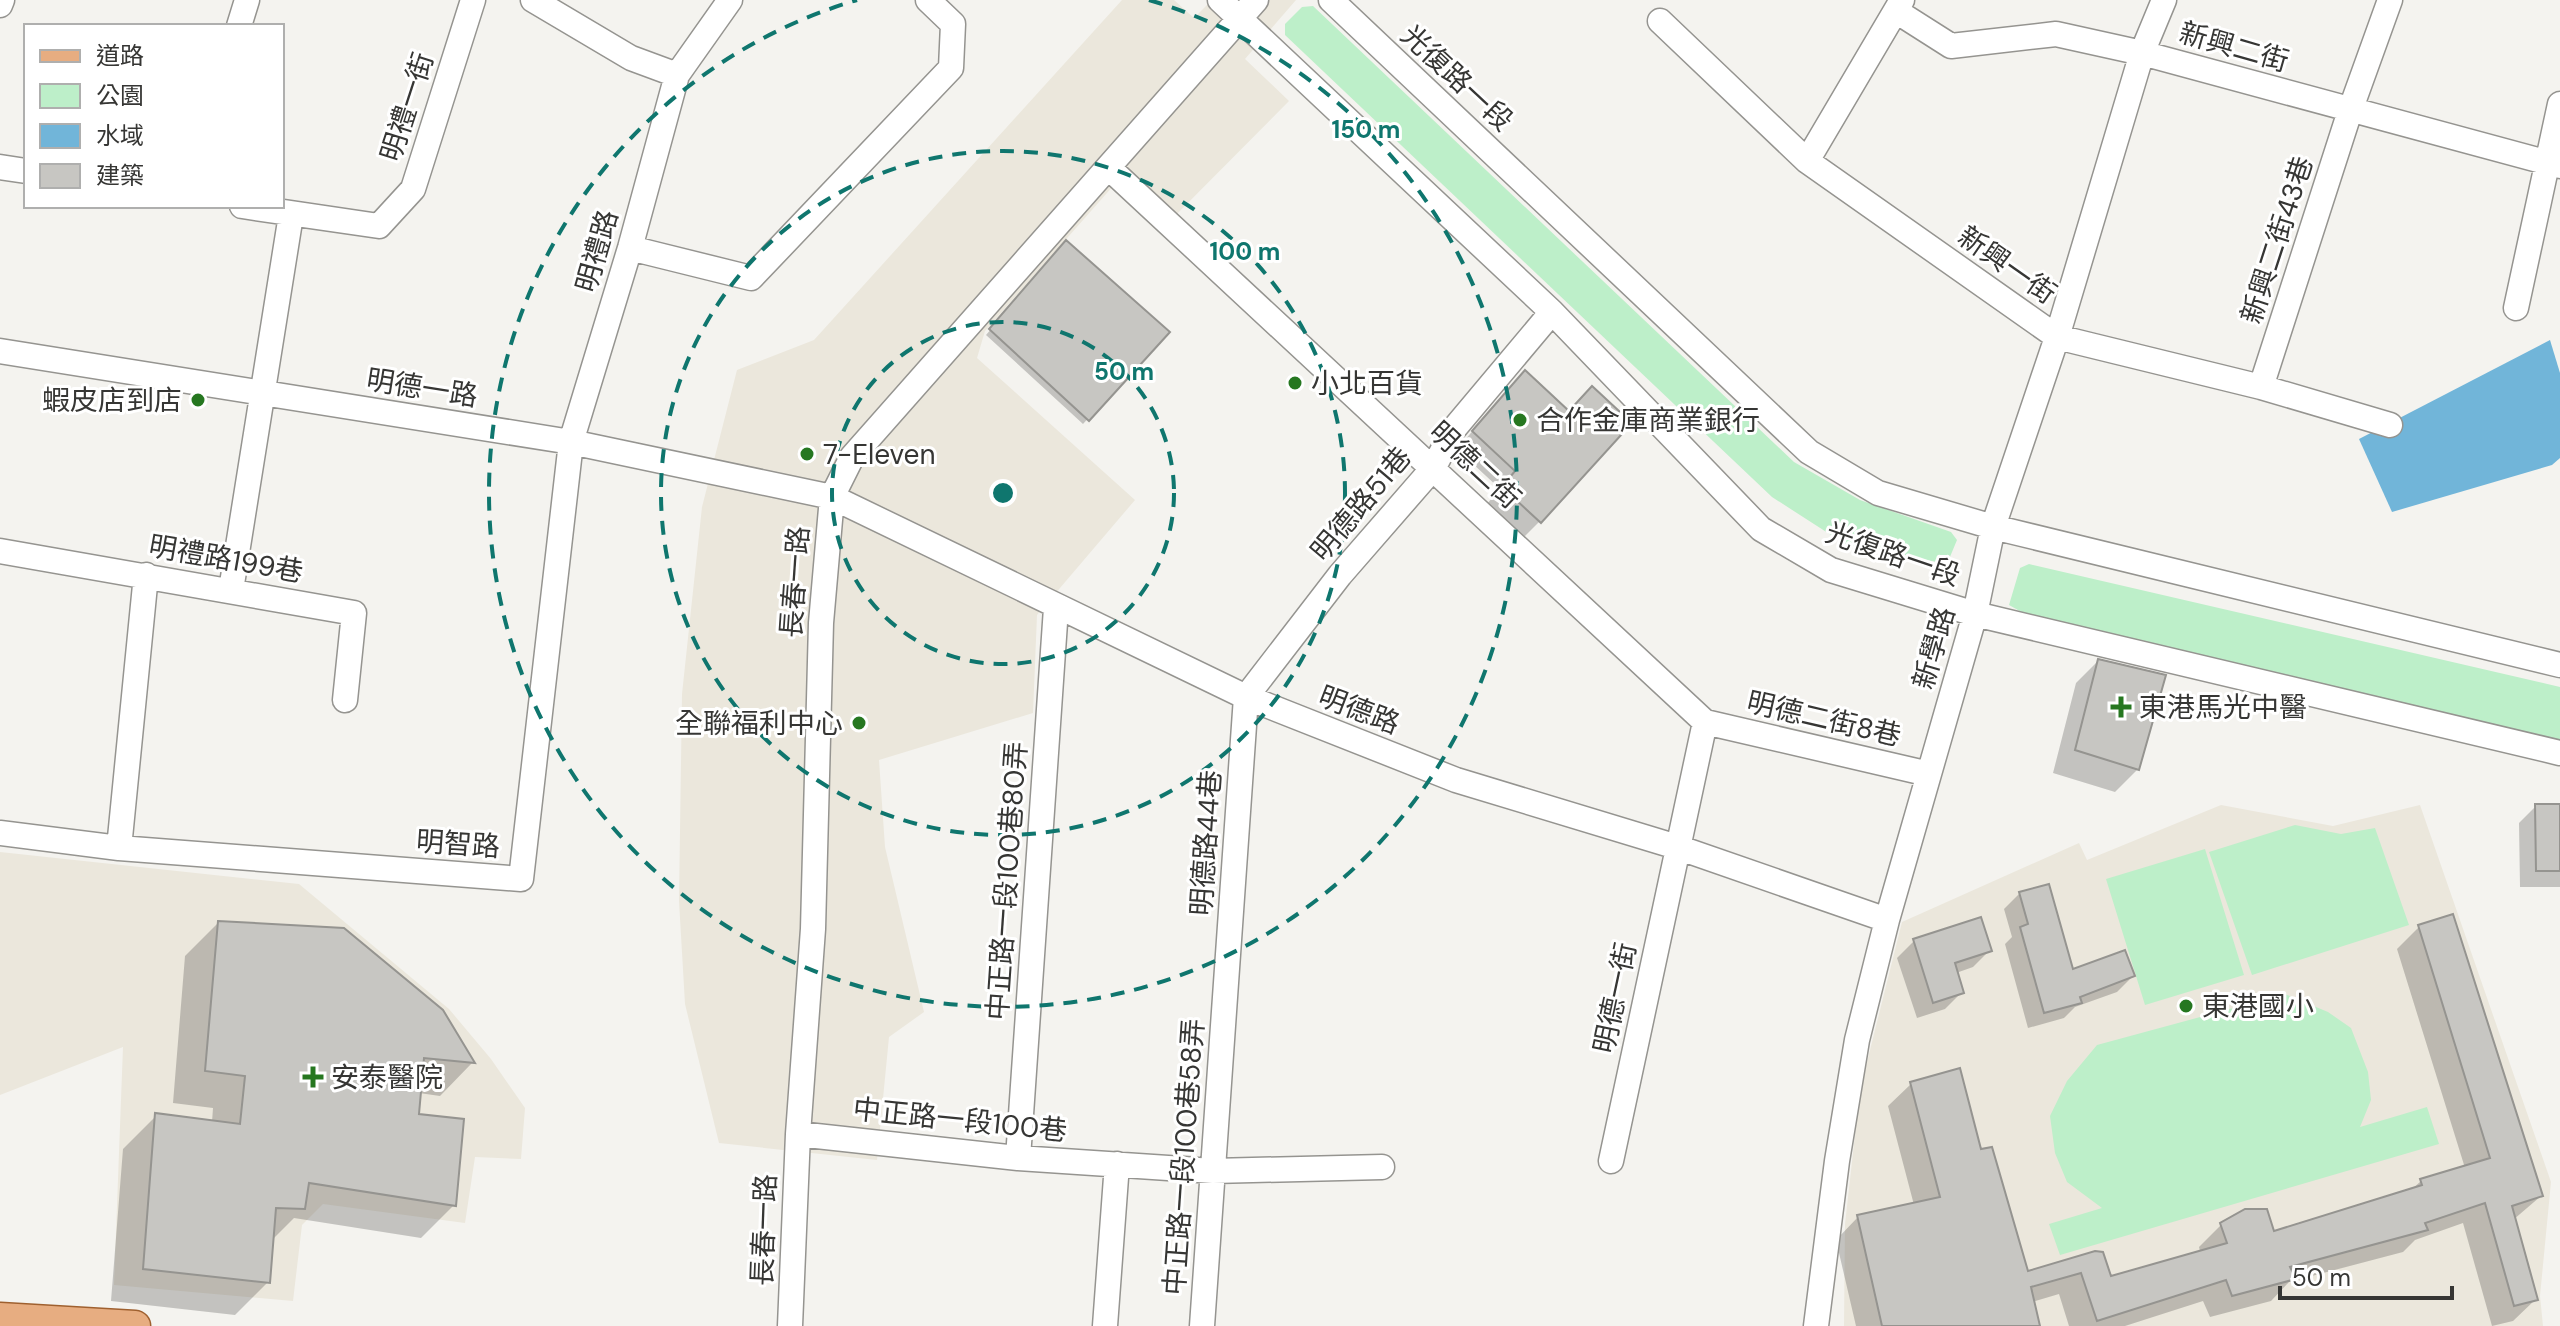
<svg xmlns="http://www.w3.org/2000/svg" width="2560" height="1326" viewBox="0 0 2560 1326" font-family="'DM Sans','Noto Sans TC',sans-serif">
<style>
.built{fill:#ebe7dc}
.green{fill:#bdefc9}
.water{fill:#71b5d9}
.shadow{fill:#0003}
.building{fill:#c7c6c2;stroke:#959490;stroke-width:2}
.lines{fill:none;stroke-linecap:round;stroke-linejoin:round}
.minor-casing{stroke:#959490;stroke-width:27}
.major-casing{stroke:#9f602f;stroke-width:33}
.minor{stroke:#fff;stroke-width:24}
.major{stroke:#e7ad81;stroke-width:30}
.ring{fill:none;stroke:#0f766e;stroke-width:4;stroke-dasharray:14 10}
.poi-dot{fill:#267720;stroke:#fff;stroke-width:3}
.labels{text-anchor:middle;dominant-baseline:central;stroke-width:6;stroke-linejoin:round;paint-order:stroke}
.street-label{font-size:28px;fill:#363634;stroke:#fff}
.poi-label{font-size:28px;fill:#363634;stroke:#fff;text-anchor:start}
.centre{fill:#0f766e;stroke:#fff;stroke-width:4}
.ring-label{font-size:24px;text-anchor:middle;font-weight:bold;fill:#0f766e;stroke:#fff;stroke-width:6;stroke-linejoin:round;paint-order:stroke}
</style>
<rect width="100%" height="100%" fill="#f4f3ef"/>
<path class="built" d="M1122,0H1174L1194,18L1212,0H1296L1245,59L1289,101L1162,229L1114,185L985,331L977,358L1135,500L1037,615L1033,713L879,760L885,847L924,1012L889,1037L877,1160L719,1143L685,1004L679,901L682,694L702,507L737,370L814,340Z
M2221,805L2333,826L2420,805L2551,1182L2540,1296L2543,1326H1844L1845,1224L1860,1090L1902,922L2079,843L2087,860Z
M0,852L299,884L449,1009L491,1059L525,1108L521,1159L475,1157L465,1223L323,1204L302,1225L293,1301L114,1285L123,1047L0,1095Z"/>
<path class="green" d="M1313,6L1794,462L1860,500L1951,532L1957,540L1947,564L1845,544L1772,497L1285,35V24L1302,7Z
M2029,564L2560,687V746L2034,619L2009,605L2020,568Z
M2295,825L2341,834L2375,828L2409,925L2252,975L2209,852Z
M2205,849L2244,975L2145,1005L2106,879Z
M2285,994L2328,1012L2351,1028L2368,1072L2371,1100L2360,1127L2427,1107L2439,1144L2060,1255L2049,1224L2102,1208L2067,1182L2055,1153L2050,1116L2067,1081L2097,1045Z"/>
<path class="water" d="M2550,340L2560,373V458L2552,465L2392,512L2359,439Z"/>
<path class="shadow" d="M1062,248L1167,332L1083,424L986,335Z
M1508,390L1540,521L1523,538L1486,505L1500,489L1457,449Z
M2098,661L2138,769L2115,792L2053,773L2076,683Z
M2536,806H2560V887H2520L2519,823Z
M2020,893L2071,971L2133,976L2117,992L2075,1007L2064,1018L2028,1028L2005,944L2012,937L2004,909Z
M218,923L441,1011L472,1063L440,1096L419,1093L417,1115L454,1205L421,1238L294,1218L271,1241L268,1282L235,1315L111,1301L123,1149L156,1116L212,1122L213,1108L173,1103L185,956Z
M2419,927L2541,1196L2513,1220L2536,1299L2513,1321L2492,1326L2463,1223L2415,1240L2403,1252L2289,1282L2271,1301L2210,1317L2203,1301L2125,1326H2069L2059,1294L2032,1302L2038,1326H1856L1836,1240L1858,1217L1914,1205L1888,1106L1911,1084L1980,1152L2026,1273L2095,1253L2109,1278L2200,1251L2199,1247L2221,1225L2273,1233L2410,1191L2421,1181L2465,1168L2397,949Z
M1914,941L1990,950L1973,967L1956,973L1962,992L1945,1009L1917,1018L1897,958Z"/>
<path class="building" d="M1066,240L1170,332L1089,421L989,329Z
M1525,370L1569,411L1592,386L1632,423L1541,523L1502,487L1515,471L1472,431Z
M2098,659L2166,675L2139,770L2075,750Z
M2535,804H2560V871H2536Z
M2049,884L2073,969L2125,950L2135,976L2080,997L2082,1003L2044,1013L2020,927L2028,924L2019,892Z
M2453,914L2543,1196L2512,1206L2538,1300L2514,1306L2485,1203L2425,1223L2428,1230L2290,1267L2296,1279L2232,1296L2226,1280L2097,1321L2081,1273L2031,1287L2040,1326H1882L1857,1215L1940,1197L1910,1082L1960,1068L1981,1149L1992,1147L2028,1271L2095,1251L2103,1252L2111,1276L2227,1243L2220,1223L2245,1209H2267L2274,1231L2422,1185L2420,1179L2490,1158L2418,925Z
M1981,917L1992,951L1955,963L1964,993L1933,1003L1913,939Z
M218,921L344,928L443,1010L475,1063L424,1058L419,1114L464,1119L456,1206L309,1183L305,1209L276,1208L270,1283L143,1269L155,1113L240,1124L245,1076L205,1071Z"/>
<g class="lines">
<defs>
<path id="minor" d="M533,0L631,58L677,75
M1220,0L1552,312L1761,529L1831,570L1975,614L2560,753
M1331,0L1809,452L1878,493L1993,527L2560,665
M0,5L2,0
M1896,11L1951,46L2056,34L2142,53L2560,166
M1660,21L1807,161L2057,337L2261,387L2390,425
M239,26L247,0
M1807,161L1902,0
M0,167L26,171
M1109,168L1705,722L1611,1161
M242,206L379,226L413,189L473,0
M630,248L751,278L951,68L953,24L928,0
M2516,308L2560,104
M0,351L571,442L832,497L1246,697L1456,780L1677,847L1887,920
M2261,387L2350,111L2390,0
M0,551L354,613L345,700
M231,590L291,215
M1705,722L1929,774
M0,833L119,848L521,879L571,442L630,248L677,75L730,0
M119,848L146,575
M798,1134L1018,1158L1213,1171L1382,1167
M1018,1158L1056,608
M790,1326L798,1134L813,929L821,623L832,497L852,457L1256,0
M1105,1326L1117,1164
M1202,1326L1246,697L1340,575L1434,467L1453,430L1552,312
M1816,1326L1837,1161L1857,1040L1887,920L1975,614L1993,527L2057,337L2142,53L2164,0"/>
<path id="major" d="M0,1318L135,1326"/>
</defs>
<use href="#minor" class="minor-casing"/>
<use href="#major" class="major-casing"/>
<use href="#minor" class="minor"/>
<use href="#major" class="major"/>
</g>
<g class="ring">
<circle cx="1003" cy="493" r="171"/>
<circle cx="1003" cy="493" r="342"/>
<path d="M1149 0A514 514 0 1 1 857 0"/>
</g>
<g class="poi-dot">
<circle cx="1295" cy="383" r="8"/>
<circle cx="198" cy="400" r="8"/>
<circle cx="1520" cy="420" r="8"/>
<circle cx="807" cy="454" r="8"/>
<path d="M2117 695h8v8h8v8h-8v8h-8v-8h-8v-8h8z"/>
<circle cx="859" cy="723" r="8"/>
<circle cx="2186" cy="1006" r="8"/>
<path d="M309 1065h8v8h8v8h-8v8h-8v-8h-8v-8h8z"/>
</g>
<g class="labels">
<g class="street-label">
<text transform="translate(2234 47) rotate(16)">新興二街</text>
<text transform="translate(1457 78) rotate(43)">光復路一段</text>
<text transform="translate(407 107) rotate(-72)">明禮一街</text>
<text transform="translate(2277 240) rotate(-72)">新興二街43巷</text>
<text transform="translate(597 251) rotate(-74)">明禮路</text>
<text transform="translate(2007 265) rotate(35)">新興一街</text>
<text transform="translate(422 388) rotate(9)">明德一路</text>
<text transform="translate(1475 465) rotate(43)">明德二街</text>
<text transform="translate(1361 504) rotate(-50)">明德路51巷</text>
<text transform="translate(1893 554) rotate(19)">光復路一段</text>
<text transform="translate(226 559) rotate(10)">明禮路199巷</text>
<text transform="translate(795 582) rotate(-86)">長春一路</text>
<text transform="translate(1934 648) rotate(-74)">新學路</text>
<text transform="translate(1359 710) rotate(21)">明德路</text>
<text transform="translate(1824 719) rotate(13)">明德二街8巷</text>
<text transform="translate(1206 843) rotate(-86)">明德路44巷</text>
<text transform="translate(458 844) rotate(4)">明智路</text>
<text transform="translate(1007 881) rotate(-86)">中正路一段100巷80弄</text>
<text transform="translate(1615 998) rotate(-78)">明德一街</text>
<text transform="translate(960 1120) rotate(6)">中正路一段100巷</text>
<text transform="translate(1184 1157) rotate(-86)">中正路一段100巷58弄</text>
<text transform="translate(764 1230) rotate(-88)">長春一路</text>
</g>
<g class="poi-label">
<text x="1311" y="383">小北百貨</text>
<text x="182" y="400" text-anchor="end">蝦皮店到店</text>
<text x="1536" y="420">合作金庫商業銀行</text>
<text x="823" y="454">7-Eleven</text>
<text x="2139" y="707">東港馬光中醫</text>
<text x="843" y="723" text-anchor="end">全聯福利中心</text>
<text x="2202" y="1006">東港國小</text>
<text x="331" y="1077">安泰醫院</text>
</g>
</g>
<circle cx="1003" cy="493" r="12" class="centre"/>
<g class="ring-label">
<text x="1366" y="138">150 m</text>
<text x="1245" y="260">100 m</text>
<text x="1124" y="380">50 m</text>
</g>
<rect x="24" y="24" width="260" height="184" fill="#ffffff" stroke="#afafae" stroke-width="2"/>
<rect x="40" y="50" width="40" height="12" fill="#e7ad81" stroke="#afafae" stroke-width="2"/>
<text x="96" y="64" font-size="24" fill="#363634">道路</text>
<rect x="40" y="84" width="40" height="24" fill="#bdefc9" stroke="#afafae" stroke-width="2"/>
<text x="96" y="104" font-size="24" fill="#363634">公園</text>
<rect x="40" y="124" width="40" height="24" fill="#71b5d9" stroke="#afafae" stroke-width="2"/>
<text x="96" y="144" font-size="24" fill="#363634">水域</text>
<rect x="40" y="164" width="40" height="24" fill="#c7c6c2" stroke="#afafae" stroke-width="2"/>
<text x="96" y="184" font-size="24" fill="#363634">建築</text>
<path d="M2280 1286v12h172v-12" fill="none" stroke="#363634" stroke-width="4"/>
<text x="2292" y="1286" font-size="24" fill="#363634" stroke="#ffffff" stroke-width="6" paint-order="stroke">50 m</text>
</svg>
